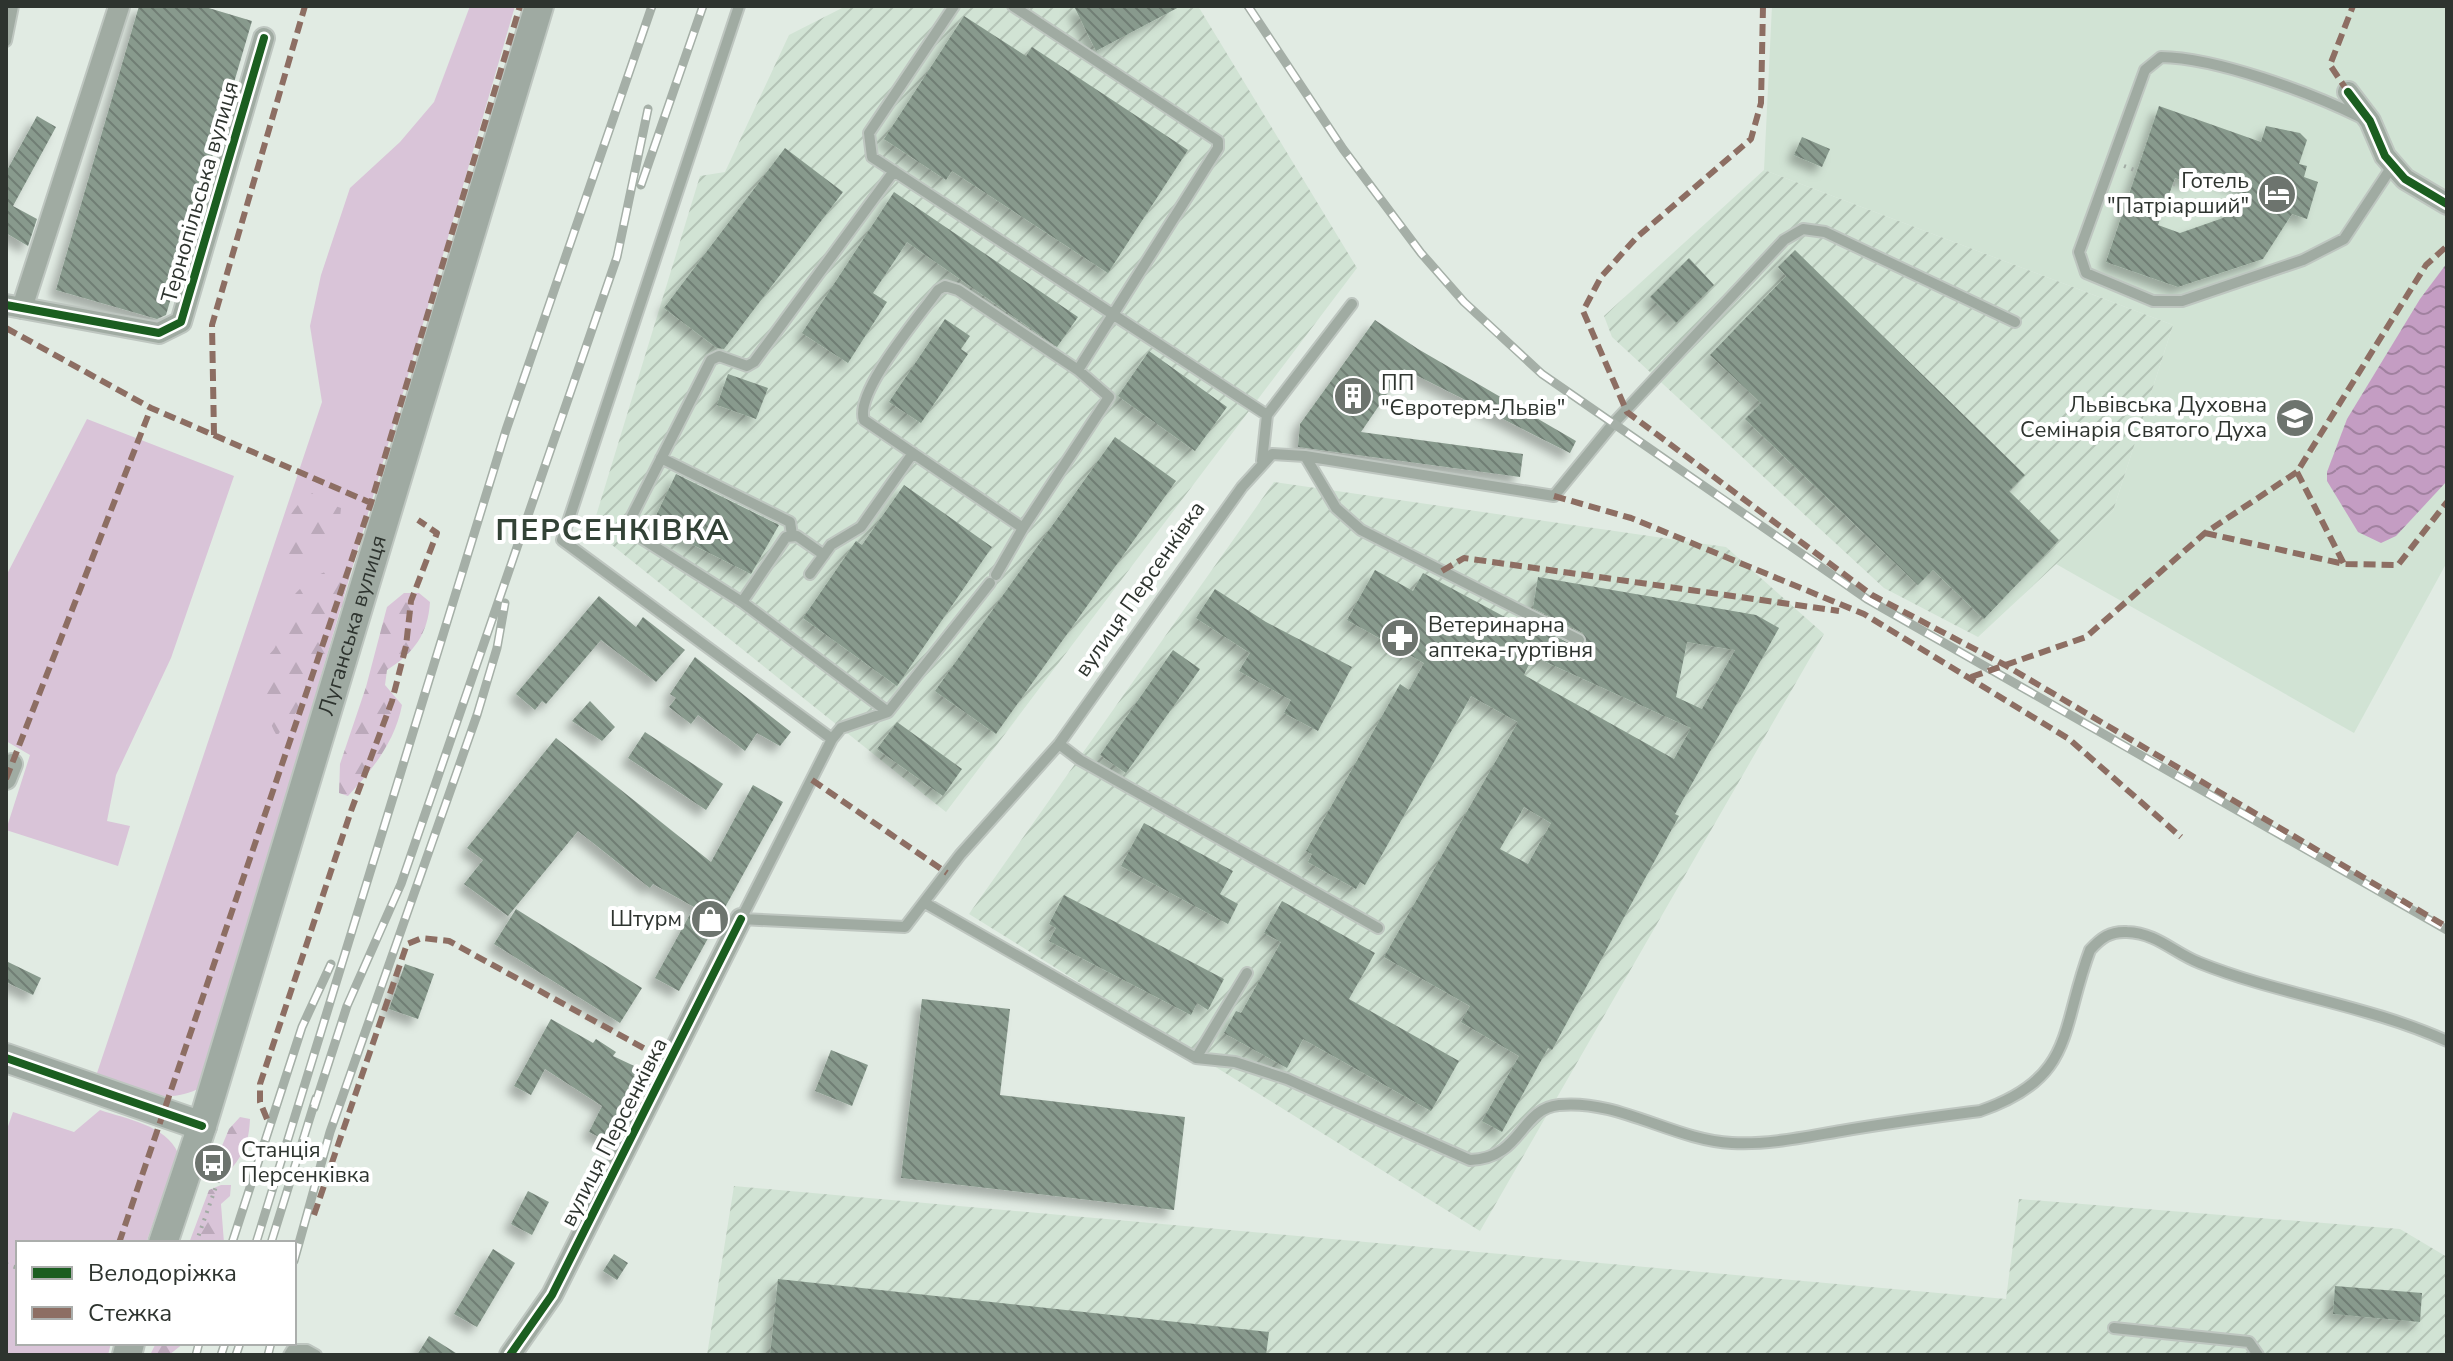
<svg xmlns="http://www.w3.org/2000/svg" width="2453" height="1361" viewBox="0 0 2453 1361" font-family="'Nunito Sans',sans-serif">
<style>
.built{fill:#d1e3d4}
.industrial{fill:url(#industrial-furrows)}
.green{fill:#d9c4d8}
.forest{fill:url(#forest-firs)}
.water{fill:url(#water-waves)}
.building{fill:url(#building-back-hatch);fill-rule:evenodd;filter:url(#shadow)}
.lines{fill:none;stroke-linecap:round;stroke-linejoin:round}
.lane-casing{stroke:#bec6c0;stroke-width:14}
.street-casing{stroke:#bec6c0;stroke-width:24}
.secondary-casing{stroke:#bec6c0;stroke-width:32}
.path{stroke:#a2aba4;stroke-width:4;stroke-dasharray:2 6;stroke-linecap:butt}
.lane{stroke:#a0aba2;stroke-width:10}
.street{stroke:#a0aba2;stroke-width:20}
.secondary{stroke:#9faaa2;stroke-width:28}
.rail-casing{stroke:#a5afa7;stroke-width:9}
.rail{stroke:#fff;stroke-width:6;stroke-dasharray:18;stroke-linecap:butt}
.quiet{stroke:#8d6e63;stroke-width:6;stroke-dasharray:12 6;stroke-linecap:butt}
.cycleway-casing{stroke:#fff;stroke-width:13}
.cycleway{stroke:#1b5e20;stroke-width:8}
.labels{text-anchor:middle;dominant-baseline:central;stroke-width:8;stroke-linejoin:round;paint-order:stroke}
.poi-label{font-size:22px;fill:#2e342f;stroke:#fff;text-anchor:end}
.street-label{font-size:22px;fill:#2e342f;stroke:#fff}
.district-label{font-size:30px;font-weight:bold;letter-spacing:2px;fill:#334236;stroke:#fff}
</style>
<defs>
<pattern id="industrial-furrows" width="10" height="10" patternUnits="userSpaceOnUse" patternTransform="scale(2)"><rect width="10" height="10" fill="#d1e3d4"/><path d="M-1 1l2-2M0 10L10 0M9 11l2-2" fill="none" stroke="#b4c3b6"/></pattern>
<pattern id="forest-firs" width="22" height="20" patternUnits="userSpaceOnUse" patternTransform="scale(2)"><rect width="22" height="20" fill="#d9c4d8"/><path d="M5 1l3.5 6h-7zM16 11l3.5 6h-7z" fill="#bba9ba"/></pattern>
<pattern id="water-waves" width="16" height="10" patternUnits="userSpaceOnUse" patternTransform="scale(2)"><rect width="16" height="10" fill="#c49dc3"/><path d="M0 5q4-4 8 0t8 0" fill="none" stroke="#a0819f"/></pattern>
<pattern id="building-back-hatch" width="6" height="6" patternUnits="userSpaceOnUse" patternTransform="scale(2)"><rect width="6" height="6" fill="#889a8d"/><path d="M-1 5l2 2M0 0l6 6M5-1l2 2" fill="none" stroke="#707e74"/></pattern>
<filter id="shadow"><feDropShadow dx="-7" dy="7" stdDeviation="4" flood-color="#0004"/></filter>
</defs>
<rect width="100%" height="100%" fill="#e1ebe3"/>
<path class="built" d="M1772,6H2447V562L2354,733L2056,564L2113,511L2173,325L1764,170Z"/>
<path class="industrial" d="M846,6H1198L1357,268L946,812L592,529L700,176L725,172L789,35Z
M1764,170L2173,325L2113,511L1978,637L1884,588L1612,337L1604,316Z
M1274,482L1726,547L1824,634L1480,1231L969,914Z
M734,1186L2006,1299L2019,1199L2400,1229L2447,1257V1355H707Z"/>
<path class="green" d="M470,6H515L202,1087C165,1107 132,1090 96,1076L322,402L310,326L321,275L350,188L400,142L434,102Z
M87,419L234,476L171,658L116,775L107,821L130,826L118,866L6,830L30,755L6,741V576Z
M100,1110C126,1119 166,1125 178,1153L146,1243H18V1343H111L108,1355H6V1132L13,1112L74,1132Z"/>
<path class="forest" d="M312,493L324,502L341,508L338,539L323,547L312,546L306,558L287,573L280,565C281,534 285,511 312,493Z
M331,570L340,571L345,582L343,606L315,627L325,650L324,664L308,672C318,697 290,716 277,736C266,717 258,687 263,665C264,657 274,652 276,645C277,639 276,632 277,626C282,603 309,575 331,570Z
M404,593H419L430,602C428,634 414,653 387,670L385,685L402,705C395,742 372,770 348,796L339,793L340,764L366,687L387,607Z
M240,1117L250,1119C249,1140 245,1152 232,1168L214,1165L229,1129Z
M221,1185H231L230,1196L221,1204L224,1243H189L209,1190Z
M156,1343H184L169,1355H150Z"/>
<path class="water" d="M2447,263V481L2396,536L2381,543L2358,532L2327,481V472L2347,419L2420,299Z"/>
<path class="building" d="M139,6H202L252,21L166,315L157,319L56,290Z
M1074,6H1181L1096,51Z
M964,16L1026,56L1032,47L1188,150L1108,273L952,171L946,180L884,139Z
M2159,106L2261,142L2266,126L2300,133L2307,140L2299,164L2307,166L2304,177L2318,182L2307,219L2292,214L2263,259L2178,287L2106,262ZM2195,171L2245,188L2223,218L2180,233L2158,225L2175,178L2190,183Z
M37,116L56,127L13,206L37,219L28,246L6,233V172Z
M1802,137L1830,149L1822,167L1794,155Z
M785,148L843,192L724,349L717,348L664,308Z
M894,192L1078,317L1057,347L907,242L873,293L887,302L848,363L802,333Z
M1795,250L2025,475L2009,491L2059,540L1984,619L1933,570L1918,585L1745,419L1761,403L1710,355L1786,276L1778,267Z
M1689,258L1714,285L1676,323L1650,297Z
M945,319L970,336L961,349L968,354L921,423L889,402Z
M1375,320L1418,349L1576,441L1570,453L1404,369L1361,432L1523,454L1520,477L1298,447L1300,424Z
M1149,351L1227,407L1195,451L1118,396Z
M728,374L768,388L756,419L717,405Z
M1115,437L1176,481L996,734L935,691Z
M676,474L779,525L751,574L652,524Z
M904,485L992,547L897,686L803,618L856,541L862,545Z
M1375,570L1413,591L1423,573L1529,630L1530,624L1579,648L1586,643L1583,633L1533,608L1538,577L1756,615L1779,628L1675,814L1679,816L1552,1050L1548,1048L1502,1132L1482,1121L1519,1056L1461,1022L1470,1006L1384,957L1518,722L1471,696L1365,885L1360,882L1356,889L1308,862L1312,854L1306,851L1400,684L1409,690L1424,663L1347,620ZM1687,642L1735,650L1702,709L1676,697ZM1533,656L1691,728L1674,759L1524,675ZM1524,807L1551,823L1528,864L1500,849Z
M1215,589L1266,622L1352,667L1318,731L1284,713L1291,700L1239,671L1250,653L1196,618Z
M599,596L636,627L643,617L685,650L656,682L601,640L546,704L542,701L535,710L516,694Z
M1173,650L1200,669L1126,773L1100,755Z
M695,657L791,732L780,746L757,733L745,751L698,715L691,724L669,707L676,698L670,694Z
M590,701L615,727L602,741L572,721Z
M897,722L962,769L943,796L877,749Z
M645,732L723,784L706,810L628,758Z
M556,738L711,862L753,785L783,802L679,991L655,978L694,907L653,884L650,888L578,831L508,916L464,884L483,860L467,848Z
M1144,823L1233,871L1220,894L1238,904L1228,924L1121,866Z
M1064,895L1224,979L1208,1010L1197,1003L1191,1015L1049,941L1056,928L1049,924Z
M1282,901L1375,953L1349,999L1459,1061L1431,1111L1303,1039L1287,1068L1224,1033L1236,1011L1241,1013L1281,942L1264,933Z
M516,909L642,988L620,1023L494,944Z
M6,961L41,978L33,995L6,982Z
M405,964L434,974L418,1019L389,1009Z
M922,999L1010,1009L1000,1095L1185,1117L1174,1210L901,1178Z
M551,1019L593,1043L596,1039L616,1052L613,1056L649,1073L613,1144L589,1132L602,1106L545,1069L531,1095L514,1086Z
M831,1050L868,1065L852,1106L815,1091Z
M528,1191L549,1202L532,1235L511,1224Z
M493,1249L515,1263L477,1327L454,1314Z
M614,1254L628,1263L617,1280L603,1271Z
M778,1279L1269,1332L1266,1355H770Z
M2335,1286L2422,1293L2420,1322L2333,1314Z
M429,1336L459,1355H417Z"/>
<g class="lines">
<defs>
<path id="lane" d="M739,6L562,540L832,739
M954,6L869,133L872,157L1267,415L1262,461
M1013,6L1218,141V148L1078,370L958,290L945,286L938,290C920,316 854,392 864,420L1023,528
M6,41L13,6
M2360,117C2309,92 2217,58 2161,57L2145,70L2079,252L2086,273L2153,301H2182L2303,260L2344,239L2393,165
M1267,415L1352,304
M1305,456L1336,508L1361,530L1579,640
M661,458L790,522L792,535
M810,574L831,545L861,527L913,453
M996,575L1023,528L1109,397L1078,370
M990,583L888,712L841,728L832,739L741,919L905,927L960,855L1059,744L1242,487L1272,454L1305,456L1554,496L1612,425L1784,240L1803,229L1825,232L2015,322
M742,602L786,537L797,536L824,555
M888,712L742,602L638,536L631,529L630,520L711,360L719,356L747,366L754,362L894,171
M1059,744L1080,760L1378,928
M925,903L1196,1058L1247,973
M1196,1058L1235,1062L1287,1079L1470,1160C1523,1158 1519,1109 1559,1105C1619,1099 1673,1140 1732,1143C1768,1145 1805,1137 1841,1131C1887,1123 1934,1117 1980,1111C2076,1078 2060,1029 2090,950C2101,938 2110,931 2127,932C2157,933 2174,953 2200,963C2280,995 2368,1005 2447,1041
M2114,1328L2249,1342L2258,1355
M289,1355L292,1350H307L316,1355"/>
<path id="street" d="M2348,92L2370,121L2385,156L2405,179L2447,204
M6,305L159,333L181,322L264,38
M22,308L119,7
M6,779L12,764
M510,1355L552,1295L741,919"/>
<g id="secondary">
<path d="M6,1058L202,1126"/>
<path id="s1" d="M163,1243L202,1126L539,6"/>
<path d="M127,1355L130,1343"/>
</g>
</defs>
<use href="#lane" class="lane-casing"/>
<use href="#street" class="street-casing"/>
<use href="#secondary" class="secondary-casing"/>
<path class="path" d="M2124,166L2137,171
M2173,184L2195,186L2216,182
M196,1243L224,1164L215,1163
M6,1264L18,1268"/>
<use href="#lane" class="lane"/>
<use href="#street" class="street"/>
<use href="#secondary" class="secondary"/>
<defs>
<path id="rail" d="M1248,6L1343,149L1421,253L1464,302L1542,374L1867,599L2447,930
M641,185L703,6
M314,1108L347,1006L401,884L617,257L648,109
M232,1243L302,1027L331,964
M256,1243L506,430L652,6
M271,1243L316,1098
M294,1261L330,1132L477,715L497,648L505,603
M196,1355L199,1343
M221,1355L225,1343
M236,1355L240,1343
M268,1355L271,1343"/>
</defs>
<use href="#rail" class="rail-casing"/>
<use href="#rail" class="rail"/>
<path class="quiet" d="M1763,6L1761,103L1751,139L1636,238L1601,277L1583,311L1627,412L1872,595L2005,665L2447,927
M2348,92L2330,65L2353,6
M6,328L151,408L371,503
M214,435L212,325L305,6
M2297,472L2344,564
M1554,496L1631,518L1864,614L2069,739L2181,837
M2205,533L2344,564L2398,565L2447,502
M1442,571L1464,558L1839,611
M1971,677L2086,637L2205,533L2297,472L2426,265L2447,246
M6,779L151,408
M812,780L947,873
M267,1119L260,1102V1084L351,811L392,701L406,646L411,601L437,533L418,520
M314,1215L407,944L422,938L449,941L669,1062
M119,1243L371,503L520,6"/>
<defs>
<path id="cycleway" d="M2348,92L2370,121L2385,156L2405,179L2447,204
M6,305L159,333L181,322L264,38
M6,1058L202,1126
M510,1355L552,1295L741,919"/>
</defs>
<use href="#cycleway" class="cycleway-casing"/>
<use href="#cycleway" class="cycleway"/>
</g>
<defs>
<symbol id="hotel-disc" viewBox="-11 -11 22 22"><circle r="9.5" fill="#6d746e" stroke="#fff"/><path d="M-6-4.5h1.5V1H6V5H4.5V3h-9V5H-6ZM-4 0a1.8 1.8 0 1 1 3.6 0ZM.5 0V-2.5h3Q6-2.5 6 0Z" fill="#fff"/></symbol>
<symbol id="building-disc" viewBox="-11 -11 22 22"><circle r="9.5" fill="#6d746e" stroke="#fff"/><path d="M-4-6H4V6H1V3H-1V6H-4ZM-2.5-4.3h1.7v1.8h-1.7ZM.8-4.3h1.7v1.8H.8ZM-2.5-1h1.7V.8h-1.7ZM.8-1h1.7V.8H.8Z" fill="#fff"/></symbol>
<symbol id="university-disc" viewBox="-11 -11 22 22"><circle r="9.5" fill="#6d746e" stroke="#fff"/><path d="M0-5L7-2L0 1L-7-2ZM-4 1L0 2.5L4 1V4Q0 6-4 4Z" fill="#fff"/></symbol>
<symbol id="pharmacy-disc" viewBox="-11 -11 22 22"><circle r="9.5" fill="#6d746e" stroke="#fff"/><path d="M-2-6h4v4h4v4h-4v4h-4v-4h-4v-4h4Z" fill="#fff"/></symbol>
<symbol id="shop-disc" viewBox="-11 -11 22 22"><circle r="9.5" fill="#6d746e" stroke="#fff"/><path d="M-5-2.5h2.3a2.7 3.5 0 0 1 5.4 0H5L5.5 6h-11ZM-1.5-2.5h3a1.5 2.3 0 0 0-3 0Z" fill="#fff"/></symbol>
<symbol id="bus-disc" viewBox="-11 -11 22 22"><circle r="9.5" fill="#6d746e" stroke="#fff"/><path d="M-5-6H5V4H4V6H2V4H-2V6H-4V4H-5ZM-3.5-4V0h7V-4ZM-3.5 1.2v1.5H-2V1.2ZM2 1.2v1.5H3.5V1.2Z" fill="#fff"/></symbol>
</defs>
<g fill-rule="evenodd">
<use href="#hotel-disc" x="2255" y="172" width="44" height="44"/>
<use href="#building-disc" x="1331" y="374" width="44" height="44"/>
<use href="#university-disc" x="2273" y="396" width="44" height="44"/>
<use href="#pharmacy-disc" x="1378" y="616" width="44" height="44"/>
<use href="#shop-disc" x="688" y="897" width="44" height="44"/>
<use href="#bus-disc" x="191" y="1141" width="44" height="44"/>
</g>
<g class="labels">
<g class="poi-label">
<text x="2249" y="181">Готель<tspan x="2249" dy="25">"Патріарший"</tspan></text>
<text x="1381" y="383" text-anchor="start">ПП<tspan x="1381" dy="25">"Євротерм-Львів"</tspan></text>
<text x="2267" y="405">Львівська Духовна<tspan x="2267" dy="25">Семінарія Святого Духа</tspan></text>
<text x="1428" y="625" text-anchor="start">Ветеринарна<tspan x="1428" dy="25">аптека-гуртівня</tspan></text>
<text x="682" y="919">Штурм</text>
<text x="241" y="1150" text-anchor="start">Станція<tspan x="241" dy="25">Персенківка</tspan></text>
</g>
<g class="street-label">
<text transform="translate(200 192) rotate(-74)">Тернопільська вулиця</text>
<text transform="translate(1140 589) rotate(-55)">вулиця Персенківка</text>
<text stroke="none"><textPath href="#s1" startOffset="646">Луганська вулиця</textPath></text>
<text transform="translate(614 1132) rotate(-63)">вулиця Персенківка</text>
</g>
<g class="district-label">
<text x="613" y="530">ПЕРСЕНКІВКА</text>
</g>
</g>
<rect width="2453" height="1361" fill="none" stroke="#2e342f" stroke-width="16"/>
<rect x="16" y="1241" width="280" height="104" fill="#ffffff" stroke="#abaeac" stroke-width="2"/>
<rect x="32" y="1267" width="40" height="12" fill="#1b5e20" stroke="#abaeac" stroke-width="2"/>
<text x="88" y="1281" font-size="24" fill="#2e342f">Велодоріжка</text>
<rect x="32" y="1307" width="40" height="12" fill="#8d6e63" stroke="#abaeac" stroke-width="2"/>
<text x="88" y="1321" font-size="24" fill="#2e342f">Стежка</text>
</svg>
